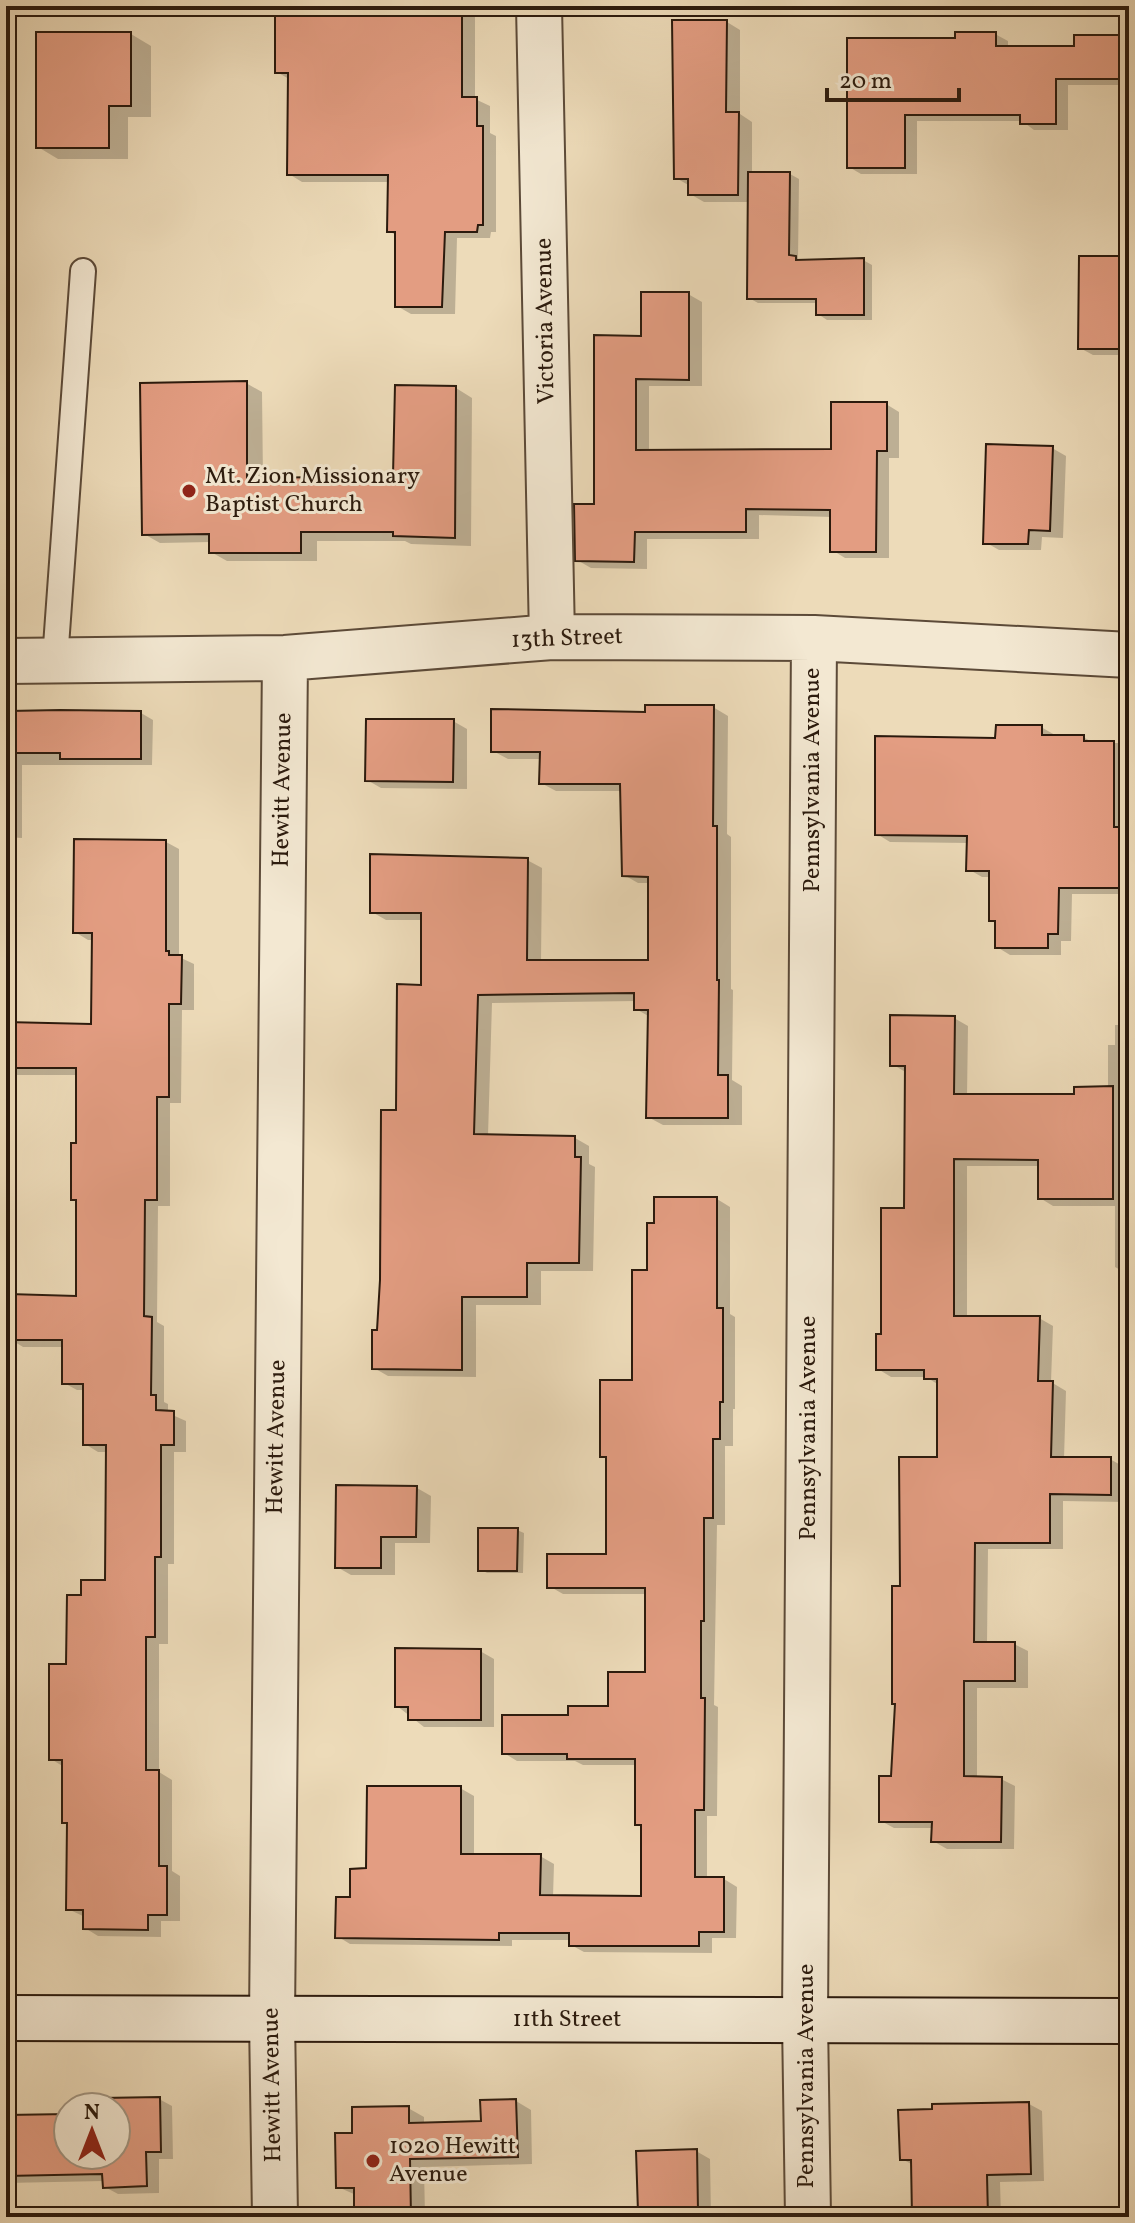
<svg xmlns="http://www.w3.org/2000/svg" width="1135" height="2223" viewBox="0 0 1135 2223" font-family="Vollkorn,serif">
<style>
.shadow{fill:#0003}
.building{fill:#e39d82;stroke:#2b1a0d;stroke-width:2}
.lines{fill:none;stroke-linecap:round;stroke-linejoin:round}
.service-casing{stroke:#5c4a38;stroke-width:28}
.minor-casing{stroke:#5c4a38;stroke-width:48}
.secondary-casing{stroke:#2b1a0d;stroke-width:48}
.service{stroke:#f3e8d2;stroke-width:24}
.minor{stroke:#f3e8d2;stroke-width:44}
.secondary{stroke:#f3e8d2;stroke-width:44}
.poi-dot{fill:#8f2418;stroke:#f3e8d2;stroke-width:3}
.labels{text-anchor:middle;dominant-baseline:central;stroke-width:6;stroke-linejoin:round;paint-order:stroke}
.street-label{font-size:24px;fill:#2b1a0d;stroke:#f3e8d2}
.poi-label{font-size:24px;fill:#2b1a0d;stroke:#f3e8d2;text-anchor:start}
</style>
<rect width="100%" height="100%" fill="#eddbb9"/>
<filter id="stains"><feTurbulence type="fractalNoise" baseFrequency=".0025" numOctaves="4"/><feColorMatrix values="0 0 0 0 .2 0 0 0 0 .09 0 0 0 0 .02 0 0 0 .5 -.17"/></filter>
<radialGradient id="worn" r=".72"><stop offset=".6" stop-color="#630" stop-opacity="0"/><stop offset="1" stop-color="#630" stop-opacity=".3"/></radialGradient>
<path class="shadow" d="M396,6H467L475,10V99L490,106V133L496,136V232H491L490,238H457L455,314H411L397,306V236L389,231L390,182H302L289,174V79L277,72L396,17Z
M727,22L740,30V114L752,122V174H790L799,179L798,259L803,262L863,260L872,265V320H827L818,314V303H758L749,298L750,202H704L690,194V186L676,178Z
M131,34L151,46V117H128V159H58L38,147Z
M995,34L1008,41V48H1076V37H1129V85H1068V130H1034L1022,121H917V174H861L849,167L957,40Z
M1129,258V355H1093L1080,348Z
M688,294L702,302V386H649V452L833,451L886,404L899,412V458H889V558H845L832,550V517L759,515V539H647V569L591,568L577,560L596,506L643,338Z
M246,383L262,392L263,480L395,478L456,388L472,398L471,546L411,544L405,541H317V561H227L211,552V542L160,543L144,534Z
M1052,448L1066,456L1063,538L1042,537L1041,550H999L985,542Z
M6,493L13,497V536H6Z
M713,707L728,716L727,834L731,837V989L733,990L732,1080L742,1086V1125H663L648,1117L650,1017L636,1009V1001L492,1003L488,1136L575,1138L589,1146V1164L595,1167L593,1271H541V1305H476V1377L388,1376L374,1368L398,1112L423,987V920H386L372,912L527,860L542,868L541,962H650V883H638L624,875L622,791H556L541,783L542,759H508L493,751L647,714Z
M141,713L153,720L152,765H22V838L6,837V741L11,744Z
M453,721L467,729V789L381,788L367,780Z
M1041,727L1055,735L1083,737L1094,743H1129V894H1072L1071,941H1061V955H1010L997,947V923L991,920V877H982L968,869V843L890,842L877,834L997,740Z
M166,842L179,849V957L194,964V1010H182L181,1103H170V1206H158L157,1322L164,1326V1402L168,1404V1413L186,1421V1452H174V1564H168V1644H159V1772L172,1780V1871L180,1876V1921H161V1937L98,1936L85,1928V1917L68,1909L69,1825L64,1822V1767L51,1759L83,1597L107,1583L108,1452H98L85,1444V1390H77L64,1383V1347H23L10,1339L78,1298V1202L73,1199L78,1145V1075H13L6,1071V1024L93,1026L94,940H88L75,932Z
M954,1018L968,1026L967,1096H1076L1108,1088V1045H1115V1025H1129V1275L1115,1267V1206H1053L1040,1198V1166H967V1318H1039L1053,1326L1051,1382L1066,1391L1064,1459H1110L1124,1467V1502L1063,1501V1549H988L987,1644H1014L1028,1651V1688H977V1778L1001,1779L1015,1786L1014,1849H947L933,1841V1828H894L881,1821L893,1778L902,1588L939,1459V1385L926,1377H891L878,1369L906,1210L907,1073L892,1064Z
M717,1199L730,1207V1314L735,1317V1409H733V1446H725V1525H717L714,1705L718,1707L717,1816H707V1879H724L737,1887L736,1938H712V1953L584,1952L571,1945V1940H512V1946L350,1944L337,1936L352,1899L368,1870L460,1788L474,1796V1856H540L554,1864L553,1897L643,1898V1827L637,1823V1765H583L575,1761H517L504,1753L570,1717L610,1708L647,1674V1594H563L549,1586L608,1556V1459L602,1455L634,1382L656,1225Z
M417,1488L431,1496L430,1543H395V1575H351L337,1567Z
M517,1530L524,1533L523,1573H487L480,1569Z
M480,1651L494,1659V1727H424L397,1706Z
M159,2099L172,2106L173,2159H159V2193L118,2194L105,2187L104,2181L6,2183V2117L68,2116V2155H116V2107H103Z
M516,2101L531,2110L532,2164L424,2167L425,2217H356V2195L338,2187L355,2135L408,2108L424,2117V2125L483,2123Z
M1029,2104L1042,2111L1044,2181L1000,2182L1001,2217H914L913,2165L902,2159Z
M696,2151L710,2159L711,2217H650L640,2211Z
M601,2214L606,2217H542V2216Z"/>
<path class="building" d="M394,6H462V97H477V126H483V225H478L477,232H445L442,307H395V232H387L388,175H287L288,73H275V14L394,15Z
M672,20H727L726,112H739L738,195H688V179H674Z
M36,32H131V106H109V148H36Z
M955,32H996V46H1074V35H1125L1123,79H1056V124H1020V115H905V168H847V38H955Z
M748,172H790L789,255L796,256V260L864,258V315H816V299H747Z
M1079,256H1129V349H1078Z
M641,292H689V380L636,379V450L831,449V402H887V451H877L876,552H830V510L746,509V532H635L634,562L575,561L574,504H594V335L641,336Z
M247,381V478L393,476L395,385L456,386L455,538L393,536V532H301V553H209V534L142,535L140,383Z
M986,444L1053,446L1050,531L1029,530L1028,544H983Z
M645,705H714L713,826H717V980H719L718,1075H728V1118H646L648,1010H634V993L478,995L474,1134L575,1136V1157H581L579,1263H527V1297H462V1370L372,1369V1330H377L380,1280L381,1110H396L397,984L421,985V913H370V854L528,858L527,960H648V877L622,876L620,784H539L540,752H491V709L645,712Z
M60,710L141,711V759H60V753H9V711Z
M366,719H454L453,782L365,781Z
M996,725H1042V735H1084V741H1114V827H1129V888H1059L1058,934H1048V948H995V921H989V871H966L967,836L875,835V736L995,738Z
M74,839L166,840V951H169V955H182L181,1004H169V1097H157V1200H145L144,1316L152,1317L151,1395H156V1410L174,1411V1445H161V1557H155V1637H146V1770H159V1866H167V1915H148V1930L83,1929V1910H66L67,1823H62V1760H49V1664H66L67,1595H81V1580H105L106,1445H83V1384H62V1340H8L9,1294L76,1296V1200H71V1143H76V1068H6V1022L91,1024L92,933H73Z
M890,1015L955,1016L954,1094H1074V1087L1113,1086V1199H1038V1160L954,1159V1316H1040L1038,1381H1053L1051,1457H1111V1495L1050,1494V1543H975L974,1642H1015V1681H964V1776L1002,1777L1001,1842H931L932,1822H879V1776H891L895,1704H892V1586H900L899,1457H937V1379H924V1370H876V1334H881V1208H904L905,1066H890Z
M654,1197H717V1308H723V1402H720V1439H713V1518H704V1621H701V1698H705L704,1810H695V1877H724V1932H699V1946H569V1933H499V1940L335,1938L336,1897H350V1869L366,1868L367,1786H461V1854H541L540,1895L641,1896V1825H635V1759H567V1754H502V1715H568V1706H608V1672H645V1588H547V1554H606V1457H600V1380H632V1270H647V1223H654Z
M336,1485L417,1486L416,1537H381V1568H335Z
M478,1528H518L517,1571H478Z
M395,1648L481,1649V1720H408V1707H395Z
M160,2097L161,2152H146L147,2186L103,2188L102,2174L6,2176V2115L68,2114V2155H116V2107H101V2098Z
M516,2099L518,2157L410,2159L411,2217H354V2188H336L335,2133H352V2107L409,2106V2123L481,2121L480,2100Z
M1029,2102L1031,2174L987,2175L988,2217H912L911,2160H900L898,2110L932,2109V2104Z
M697,2149L698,2211L638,2212L636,2151Z"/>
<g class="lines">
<defs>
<path id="service" d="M55,660L83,271"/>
<path id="minor" d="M539,6L552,637
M6,661L285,658L552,637L814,638L1129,655
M275,2217L272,2019L285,658
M808,2217L805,2021L814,638"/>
<path id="secondary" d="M6,2018L1129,2021"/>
</defs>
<use href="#service" class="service-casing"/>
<use href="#minor" class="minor-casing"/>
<use href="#secondary" class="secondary-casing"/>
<use href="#service" class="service"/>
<use href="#minor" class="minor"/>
<use href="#secondary" class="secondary"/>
</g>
<g class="poi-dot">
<circle cx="189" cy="491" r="8"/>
<circle cx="373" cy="2161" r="8"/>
</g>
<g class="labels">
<g class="street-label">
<text transform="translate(546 321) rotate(-91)">Victoria Avenue</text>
<text transform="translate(567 639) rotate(-2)">13th Street</text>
<text transform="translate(813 780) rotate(-90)">Pennsylvania Avenue</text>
<text transform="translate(283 790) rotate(-89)">Hewitt Avenue</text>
<text transform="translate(809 1428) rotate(-90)">Pennsylvania Avenue</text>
<text transform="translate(277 1437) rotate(-89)">Hewitt Avenue</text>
<text x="567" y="2020">11th Street</text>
<text transform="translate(807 2076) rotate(-90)">Pennsylvania Avenue</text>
<text transform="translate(273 2085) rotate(-91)">Hewitt Avenue</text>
</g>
<g class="poi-label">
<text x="205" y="477">Mt. Zion Missionary<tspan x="205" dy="28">Baptist Church</tspan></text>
<text x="389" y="2147">1020 Hewitt<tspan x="389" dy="28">Avenue</tspan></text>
</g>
</g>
<rect width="1135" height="2223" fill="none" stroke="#eddbb9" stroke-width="32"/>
<rect x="8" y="8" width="1119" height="2207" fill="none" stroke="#2b1a0d" stroke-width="4"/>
<rect x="16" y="16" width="1103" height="2191" fill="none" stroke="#2b1a0d" stroke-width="2"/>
<g transform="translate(92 2131)"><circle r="38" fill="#f3e8d2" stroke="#a39683" stroke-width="2"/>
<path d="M0-6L14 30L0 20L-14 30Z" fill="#8f2418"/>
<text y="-12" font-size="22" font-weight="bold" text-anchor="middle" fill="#2b1a0d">N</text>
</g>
<path d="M827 88v12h132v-12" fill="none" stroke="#2b1a0d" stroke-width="4"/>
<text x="839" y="88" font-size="24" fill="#2b1a0d" stroke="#f3e8d2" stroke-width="6" paint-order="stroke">20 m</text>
<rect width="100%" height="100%" filter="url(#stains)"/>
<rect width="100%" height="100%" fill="url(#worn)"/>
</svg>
